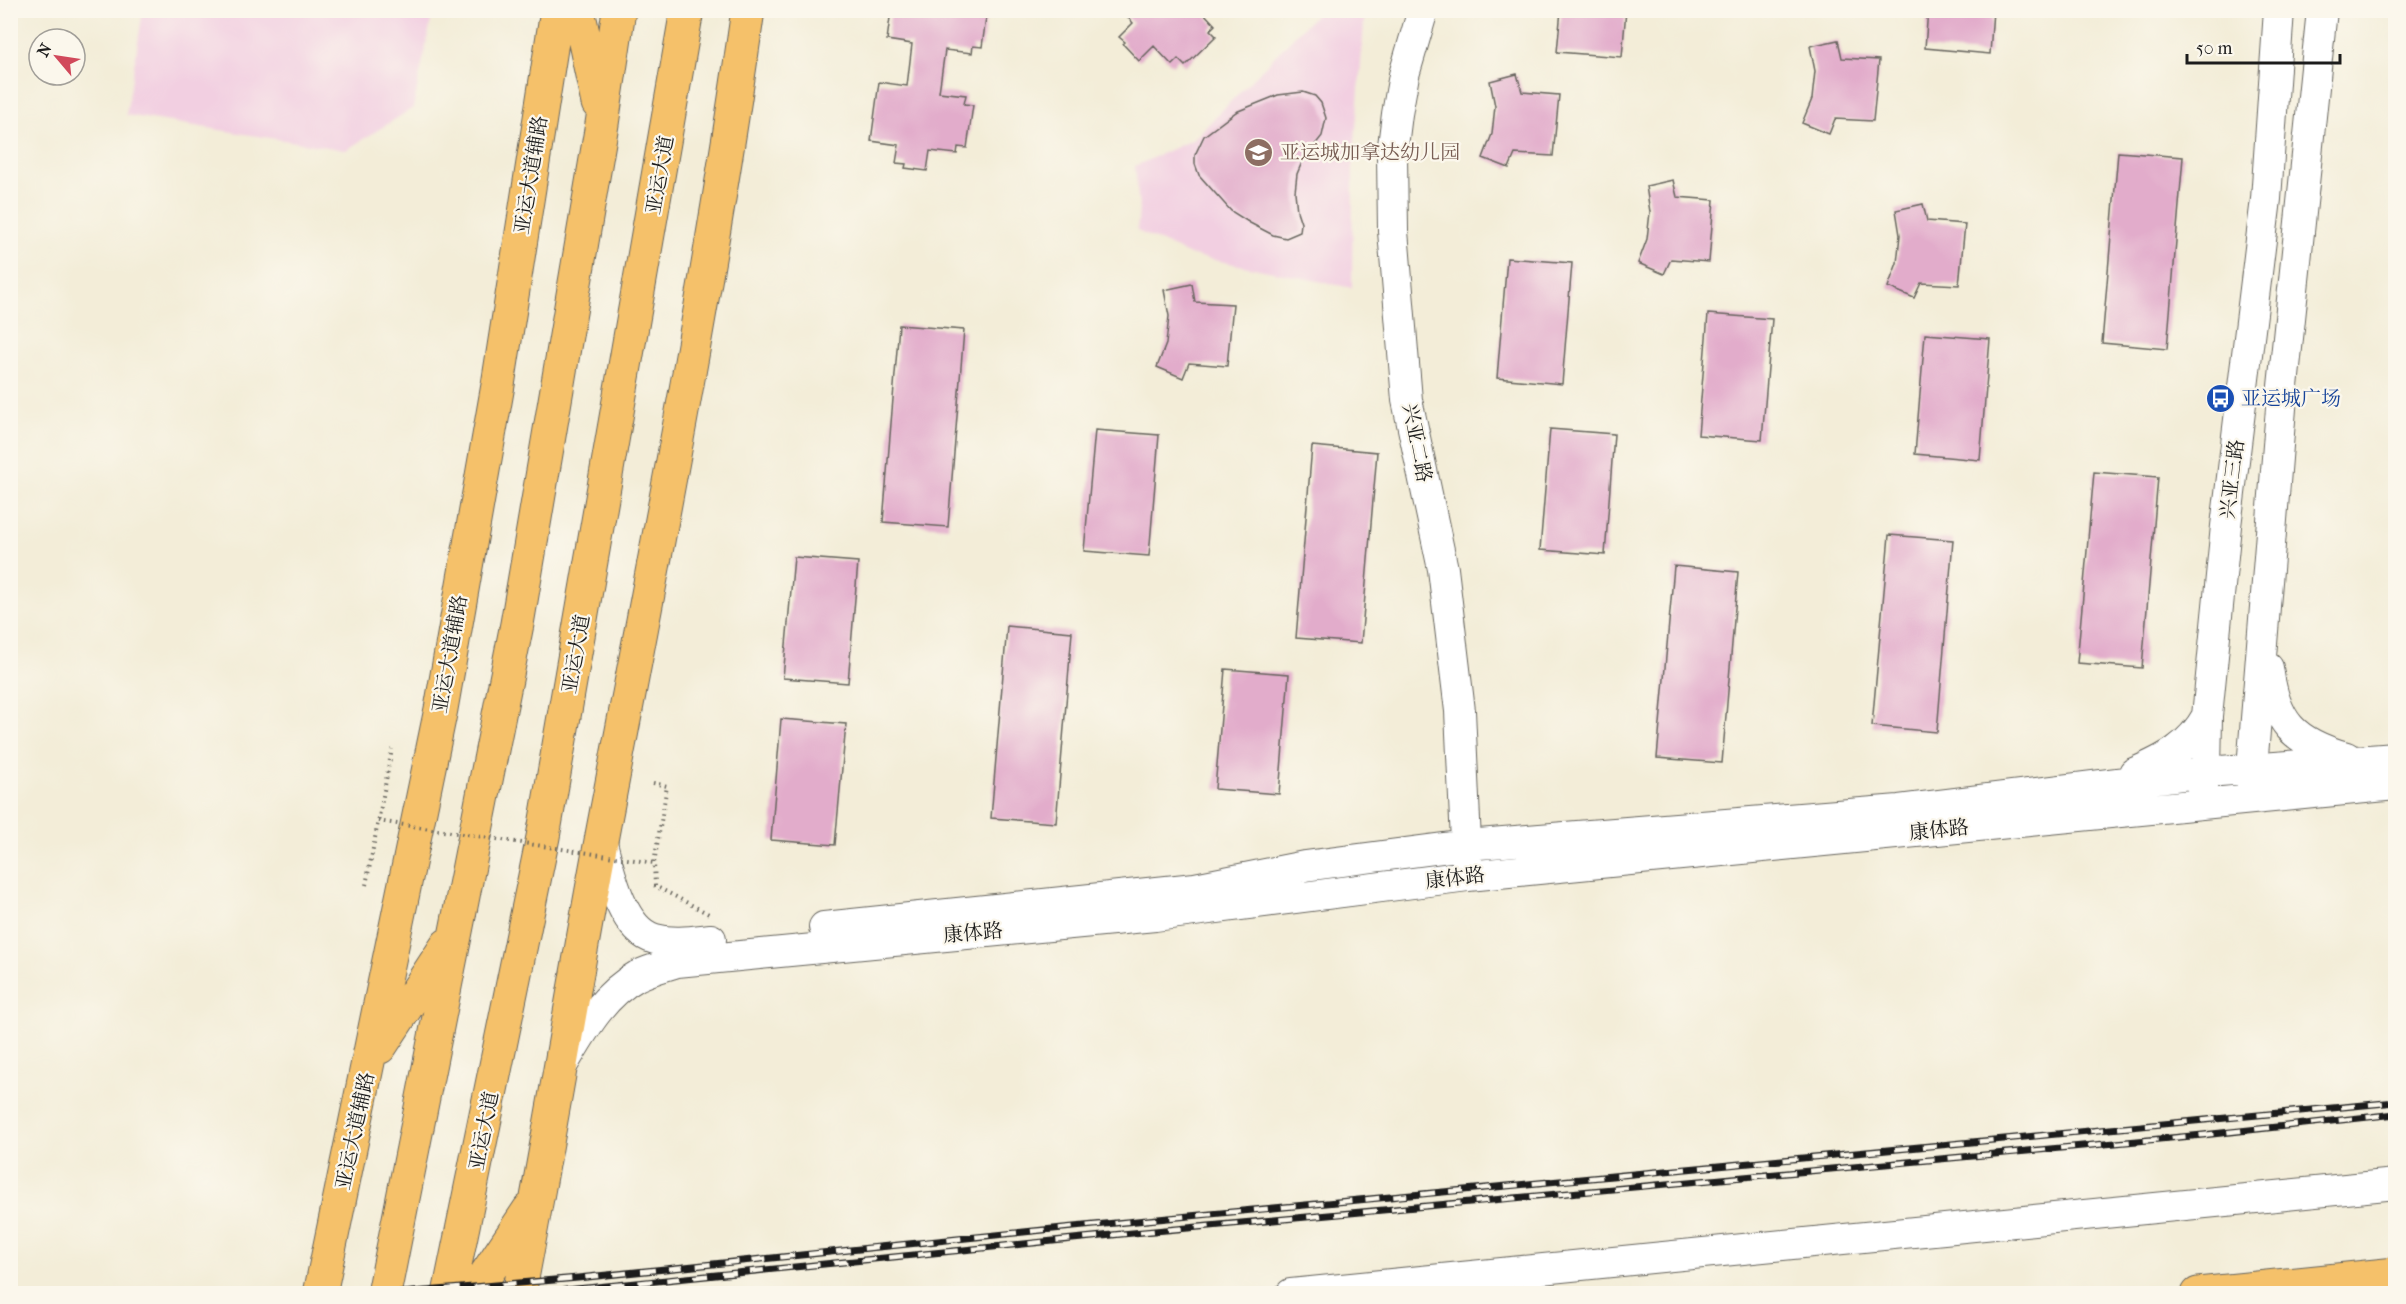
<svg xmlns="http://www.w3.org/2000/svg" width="2406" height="1304" viewBox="0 0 2406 1304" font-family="'IM FELL French Canon','Noto Serif SC',serif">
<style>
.built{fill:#f2cfe1}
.building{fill:#e2accb}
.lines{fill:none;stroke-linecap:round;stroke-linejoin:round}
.minor-casing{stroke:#67655e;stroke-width:32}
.major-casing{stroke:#67655e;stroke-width:35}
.highway-casing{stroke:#67655e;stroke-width:35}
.path{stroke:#67655e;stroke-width:4;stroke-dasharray:1.5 4.5;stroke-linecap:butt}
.minor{stroke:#fff;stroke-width:30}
.major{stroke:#f5c16b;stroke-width:33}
.highway{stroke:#f5c16b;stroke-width:33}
.rail-casing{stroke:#1c1c1c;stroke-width:7}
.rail{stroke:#fbf7ec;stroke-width:4.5;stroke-dasharray:14;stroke-linecap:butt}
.path-bridge{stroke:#67655e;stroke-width:4;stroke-dasharray:1.5 4.5;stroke-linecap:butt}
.labels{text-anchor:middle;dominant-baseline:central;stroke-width:4.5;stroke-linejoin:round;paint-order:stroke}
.education-label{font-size:20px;fill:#785e54;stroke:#fbf7ec;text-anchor:start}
.street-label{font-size:20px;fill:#1c1c1c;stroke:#fbf7ec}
.transit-label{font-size:20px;fill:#164399;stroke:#fbf7ec;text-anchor:start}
</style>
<rect width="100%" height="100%" fill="#fbf7ec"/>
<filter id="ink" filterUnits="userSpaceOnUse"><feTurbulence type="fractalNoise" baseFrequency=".0167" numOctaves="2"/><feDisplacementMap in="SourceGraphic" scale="12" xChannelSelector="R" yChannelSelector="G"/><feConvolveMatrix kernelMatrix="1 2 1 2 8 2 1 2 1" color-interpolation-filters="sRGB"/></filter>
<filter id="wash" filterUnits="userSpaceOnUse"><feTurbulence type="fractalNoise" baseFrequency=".008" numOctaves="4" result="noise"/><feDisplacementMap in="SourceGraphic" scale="24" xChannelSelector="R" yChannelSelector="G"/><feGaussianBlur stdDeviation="1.35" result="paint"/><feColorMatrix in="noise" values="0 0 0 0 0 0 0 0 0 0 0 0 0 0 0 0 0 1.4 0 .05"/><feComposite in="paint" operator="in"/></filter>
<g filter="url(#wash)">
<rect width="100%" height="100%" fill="#f3edd8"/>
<path class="built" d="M143,11V10L433,11L413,108L346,150L126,115Z
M1319,11H1365L1353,166L1352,288L1190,255L1137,231L1139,208L1135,166L1194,139Z"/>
<g id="blocks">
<path class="building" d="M891,10H987L982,47L973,46L972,53L945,50L939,92L966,95L964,104L973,105L967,148L958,147L957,154L930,151L927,171L905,168L906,164L896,163L899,145L871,141L879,82L907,86L912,44L887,40Z
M1121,10H1201L1215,25L1210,30L1216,36L1185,66L1178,59L1172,65L1154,46L1139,61L1123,44L1125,42L1119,37L1133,23Z
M1561,10H1626L1622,57L1557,52Z
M1928,10H1993L1990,54L1925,48Z
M1838,40L1842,58L1879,60L1873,121L1835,119L1829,134L1802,123L1812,99L1815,71L1810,46Z
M1517,74L1522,92L1559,95L1553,156L1515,154L1509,168L1483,158L1492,134L1495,106L1490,81Z
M1303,92L1315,96L1321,103L1326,118L1322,136L1303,160L1297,174L1295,192L1297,211L1301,223L1300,232L1286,238L1273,235L1250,223L1231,211L1199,175L1195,164V155L1204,136L1236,112L1278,95Z
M2118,152L2183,157L2167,349L2102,343Z
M1673,180L1677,197L1714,200L1709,262L1671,259L1664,274L1638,263L1647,239L1650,212L1646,186Z
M1923,204L1927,221L1965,224L1959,285L1921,283L1914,298L1888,287L1897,263L1900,235L1896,210Z
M1507,258L1572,263L1562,384L1497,378Z
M1192,284L1195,302L1233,304L1227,366L1189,363L1183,378L1157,367L1166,344L1169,316L1164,290Z
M1708,314L1772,319L1762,440L1698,435Z
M899,325L964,330L948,527L883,522Z
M1925,334L1990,339L1980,460L1915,454Z
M1550,429L1614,434L1605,555L1540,550Z
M1095,430L1159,435L1149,556L1084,551Z
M1312,446L1377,452L1361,643L1296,638Z
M2094,472L2158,477L2142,668L2077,663Z
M1889,535L1953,540L1937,732L1872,726Z
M794,557L858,562L848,683L783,678Z
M1674,566L1738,572L1722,763L1657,758Z
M1007,626L1072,632L1056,823L991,818Z
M1225,669L1289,674L1279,794L1215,789Z
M781,719L846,724L835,845L771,840Z"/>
</g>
</g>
<g filter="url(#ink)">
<use href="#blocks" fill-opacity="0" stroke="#67655e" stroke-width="1.5"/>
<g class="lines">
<defs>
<path id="minor" d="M1423,10L1404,75L1397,114L1392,154L1393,231L1407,400L1443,569L1460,711L1467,864
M2268,668C2275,722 2293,742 2346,757
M2134,773C2166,759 2190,747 2207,716
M2252,787V768L2282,396L2322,10
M2202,789L2206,772L2207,716L2226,526L2266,199L2279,10
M601,839C609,869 621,930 655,939C673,944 692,941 711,939
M824,927L1195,888L1305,866L1466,845L1899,810L2206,772L2396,758
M562,1066C582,1033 601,996 637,976C649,970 664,966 677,962L1155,916L1468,876L2396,785
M1291,1294L2396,1184"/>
<path id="major" d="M578,10L598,103
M380,1047L447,945
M320,1294L441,709L498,385L557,10
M384,1294L517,624L602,124L619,10
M449,1294L543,837L687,10
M473,1294L529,1210
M519,1294C549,1139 574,984 603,830C655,557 709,285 748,10"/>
<path id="highway" d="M2198,1294L2396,1274"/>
</defs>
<use href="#minor" class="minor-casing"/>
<use href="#major" class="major-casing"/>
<use href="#highway" class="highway-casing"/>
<path class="path" d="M653,783L667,786L654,863L655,886L709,914
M366,885L392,749"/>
<use href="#minor" class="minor"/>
<use href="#major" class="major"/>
<use href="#highway" class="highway"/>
<defs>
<path id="rail" d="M390,1294L578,1278L1063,1228L2396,1102
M527,1294L1122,1234L2203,1135L2396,1114"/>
</defs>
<use href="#rail" class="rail-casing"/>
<use href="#rail" class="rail"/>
<path class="path-bridge" d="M378,821L654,863"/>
</g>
</g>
<defs>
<symbol id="school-disc" viewBox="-11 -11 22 22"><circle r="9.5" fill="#8d6e63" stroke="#fbf7ec"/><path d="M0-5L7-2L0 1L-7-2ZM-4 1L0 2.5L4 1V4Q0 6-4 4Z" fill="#fff"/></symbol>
<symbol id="bus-disc" viewBox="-11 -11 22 22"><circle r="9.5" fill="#1a4fb4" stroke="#fbf7ec"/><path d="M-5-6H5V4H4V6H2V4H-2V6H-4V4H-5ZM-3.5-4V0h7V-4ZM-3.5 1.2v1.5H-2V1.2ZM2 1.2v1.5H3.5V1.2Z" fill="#fff"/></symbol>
</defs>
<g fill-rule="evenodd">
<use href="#school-disc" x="1242" y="136" width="33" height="33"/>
<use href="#bus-disc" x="2204" y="382" width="33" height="33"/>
</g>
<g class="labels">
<g class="education-label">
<text x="1280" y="152">亚运城加拿达幼儿园</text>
</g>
<g class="street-label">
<text transform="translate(531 175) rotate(-81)">亚运大道辅路</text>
<text transform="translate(660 175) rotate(-80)">亚运大道</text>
<text transform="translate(1417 443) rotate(79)">兴亚二路</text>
<text transform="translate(2232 479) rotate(-83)">兴亚三路</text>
<text transform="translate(450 654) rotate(-80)">亚运大道辅路</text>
<text transform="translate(576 654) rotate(-80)">亚运大道</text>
<text transform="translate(1939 830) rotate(-6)">康体路</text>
<text transform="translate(1455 878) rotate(-7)">康体路</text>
<text transform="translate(973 933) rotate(-5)">康体路</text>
<text transform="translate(355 1131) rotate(-78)">亚运大道辅路</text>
<text transform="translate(484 1131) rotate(-79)">亚运大道</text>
</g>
<g class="transit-label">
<text x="2241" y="398">亚运城广场</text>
</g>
</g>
<rect width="2406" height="1304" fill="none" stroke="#fbf7ec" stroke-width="36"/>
<g transform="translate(57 57) rotate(299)"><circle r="28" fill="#fbf7ec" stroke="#a29f99" stroke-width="1.5"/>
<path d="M0-4.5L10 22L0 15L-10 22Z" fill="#d1495b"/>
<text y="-9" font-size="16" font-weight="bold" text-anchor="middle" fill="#1c1c1c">N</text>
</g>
<path d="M2187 54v9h153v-9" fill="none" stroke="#1c1c1c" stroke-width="3"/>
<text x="2196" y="54" font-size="18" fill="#1c1c1c" stroke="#fbf7ec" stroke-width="4.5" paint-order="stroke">50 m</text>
</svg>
